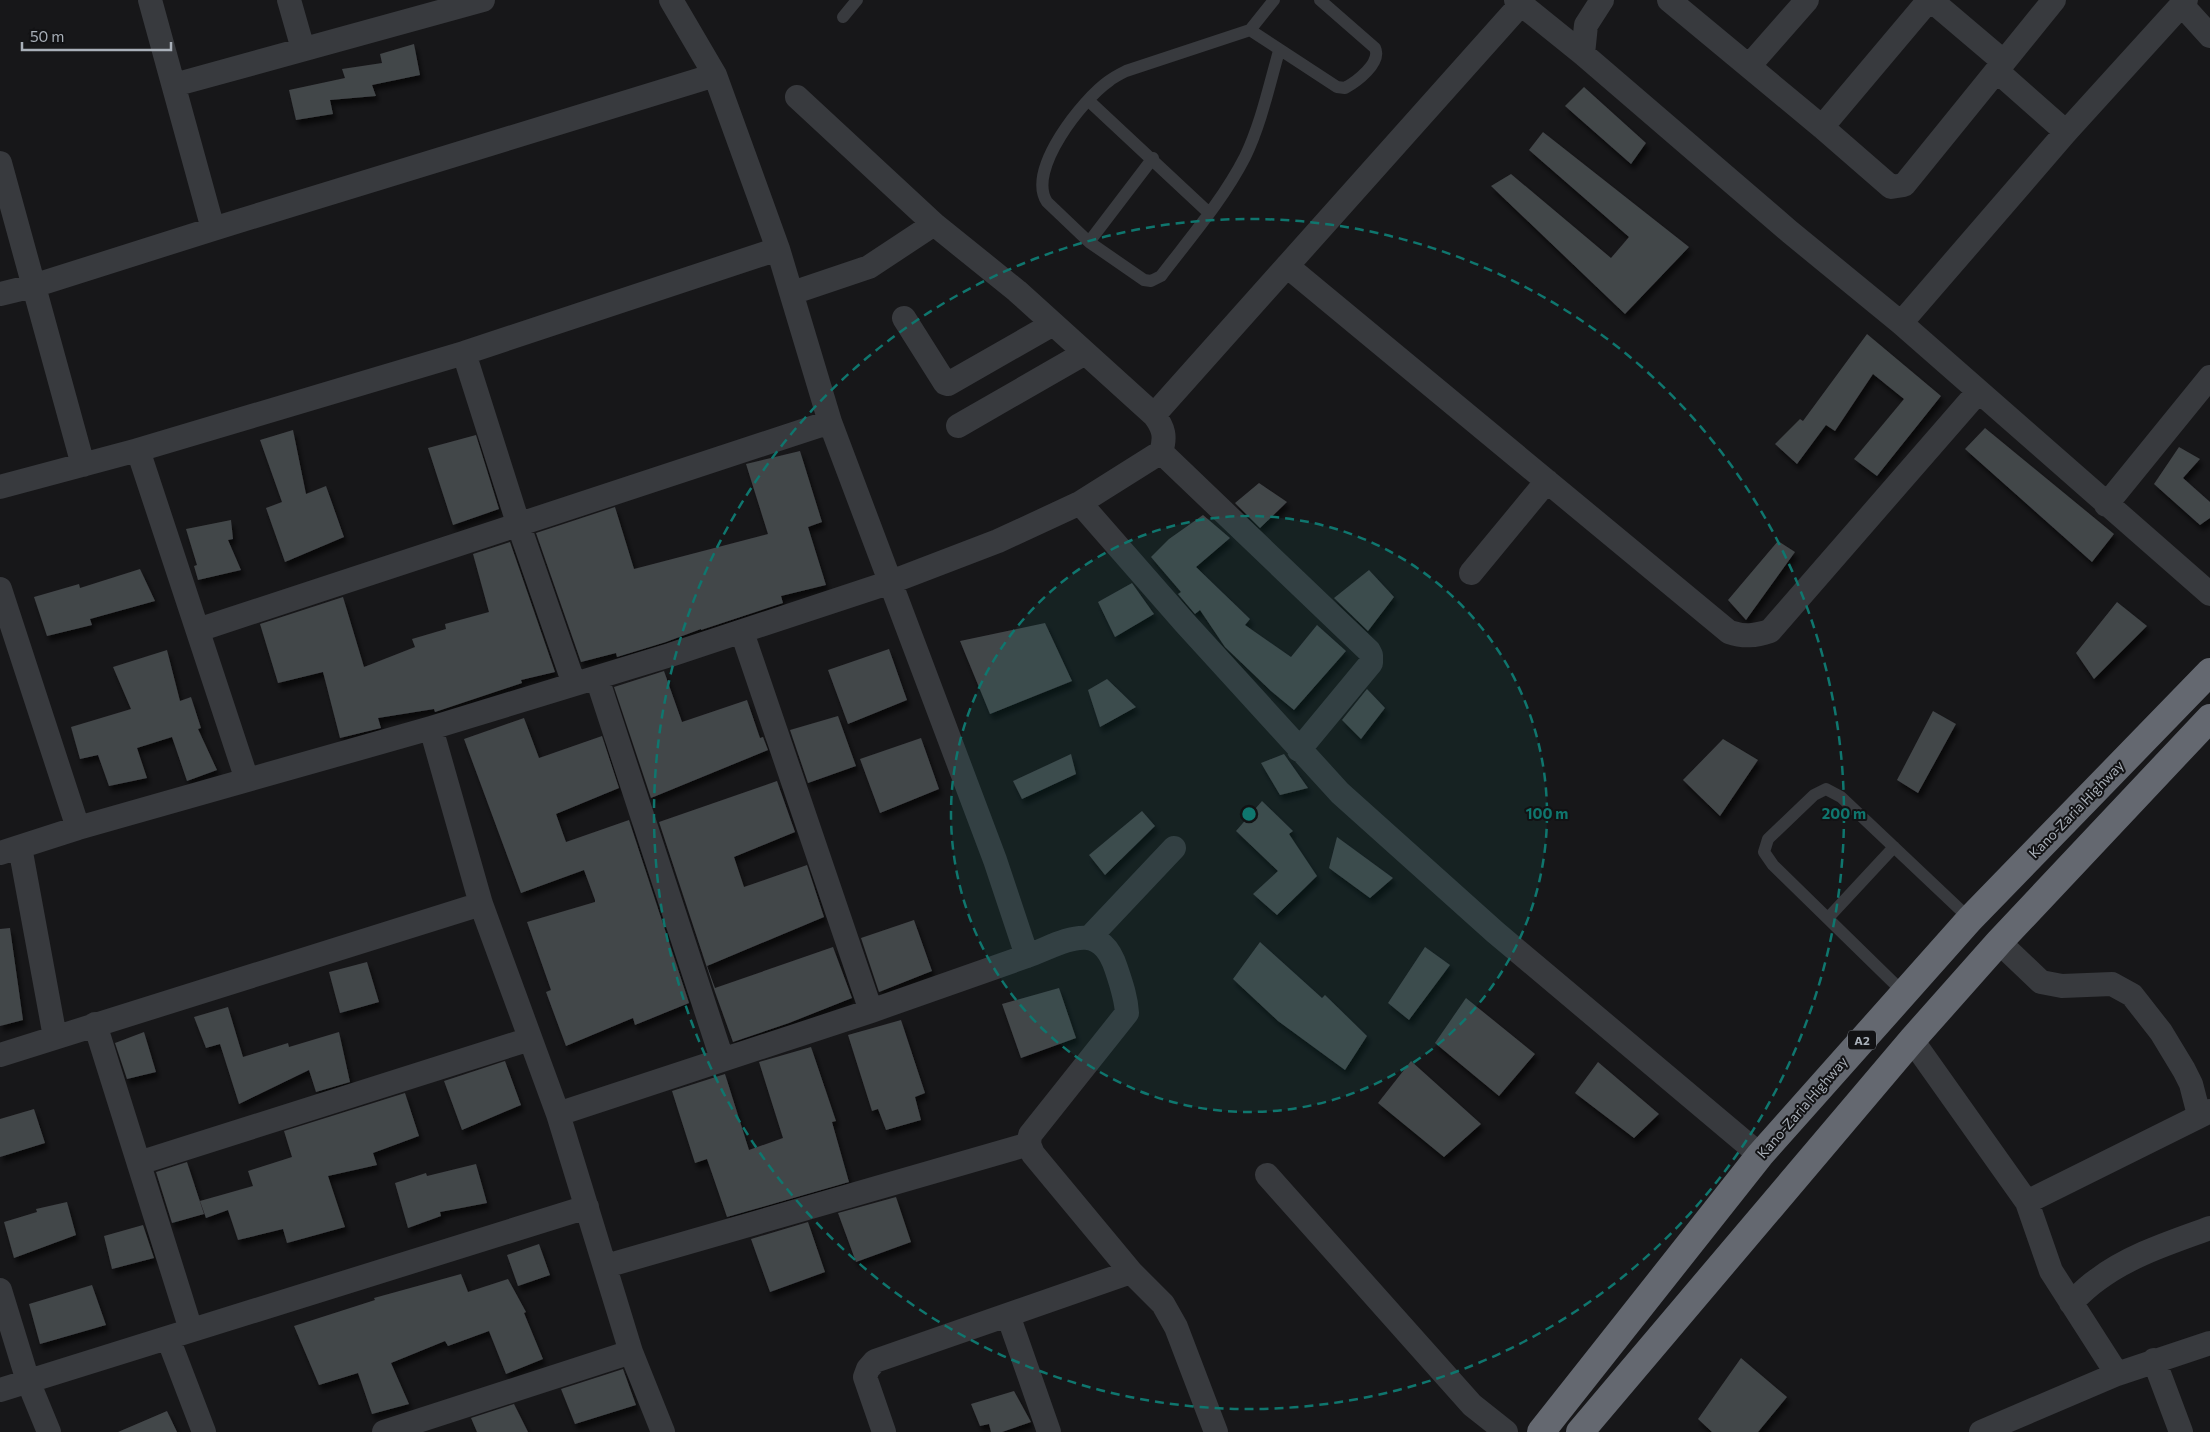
<svg xmlns="http://www.w3.org/2000/svg" width="2210" height="1432" viewBox="0 0 2210 1432" font-family="Commissioner,sans-serif">
<style>
.building{fill:#434649;filter:url(#shadow)}
.lines{fill:none;stroke-linecap:round;stroke-linejoin:round}
.lane{stroke:#383a3e;stroke-width:12}
.street{stroke:#383a3e;stroke-width:24}
.highway{stroke:#646870;stroke-width:28}
.ring{fill:none;stroke:#0f766e;stroke-width:2.5;stroke-dasharray:9 6}
.labels{text-anchor:middle;dominant-baseline:central;stroke-width:4;stroke-linejoin:round;paint-order:stroke}
.shield{fill:#121214;stroke:#7c8188;stroke-width:1}
.shield-label{font-size:12px;font-weight:bold;fill:#a9b0b9}
.street-label{font-size:14px;fill:#a9b0b9;stroke:#121214}
.centre{fill:#0f766e;stroke:#121214;stroke-width:2.5}
.ring-label{font-size:15px;text-anchor:middle;font-weight:bold;fill:#0f766e;stroke:#121214;stroke-width:4;stroke-linejoin:round;paint-order:stroke}
</style>
<defs>
<filter id="shadow"><feDropShadow dx="3" dy="5.5" stdDeviation="2.5" flood-color="#0009"/></filter>
</defs>
<rect width="100%" height="100%" fill="#171719"/>
<path class="building" d="M414,44L420,75L372,85L376,96L330,100L333,114L296,120L289,90L345,78L342,69L382,63L380,54Z
M1584,87L1646,143L1631,164L1565,106Z
M1543,132L1689,247L1625,314L1491,186L1511,174L1611,258L1629,237L1529,150Z
M1867,334L1941,396L1877,476L1854,459L1904,399L1873,374L1835,431L1826,425L1797,464L1775,444L1800,419L1803,421Z
M1985,428L2114,534L2092,562L1965,449Z
M293,430L306,494L326,486L344,537L285,562L266,508L282,502L260,440Z
M476,435L499,509L453,525L428,448Z
M2179,447L2200,459L2183,478L2210,502V518L2200,525L2154,484Z
M800,451L822,522L808,527L826,585L781,596L783,603L701,630V629L666,642L617,657L616,653L581,662L536,533L615,507L634,569L768,534L746,464Z
M1259,483L1287,502L1260,528L1235,503Z
M1203,515L1230,538L1196,567L1250,619L1245,625L1291,657L1317,625L1346,651L1294,710L1271,691L1225,647L1200,610L1195,614L1178,594L1181,592L1151,557L1169,539Z
M231,520L233,539L228,540L241,570L198,580L194,566L197,565L186,529Z
M1778,541L1795,552L1746,620L1728,600Z
M510,542L555,672L521,680L522,683L435,712L434,709L378,718L381,728L340,738L323,672L278,683L260,624L343,597L364,667L415,647L412,639L446,629L445,624L489,612L473,554Z
M140,569L155,601L90,619L92,625L47,636L34,597L79,584L80,588Z
M1369,570L1394,597L1368,631L1334,598Z
M1132,583L1154,614L1115,637L1098,602Z
M2117,602L2147,626L2094,679L2076,653Z
M1045,623L1072,681L990,714L960,641Z
M889,649L907,700L848,724L828,670Z
M167,650L180,701L191,697L201,728L198,729L217,770L187,781L172,737L137,748L147,778L109,786L98,755L80,759L71,727L131,709L113,667Z
M664,671L682,722L747,700L760,738L763,737L768,750L651,798L614,687Z
M1107,679L1136,707L1100,727L1088,690Z
M1367,689L1385,708L1361,739L1342,720Z
M1933,711L1956,724L1918,793L1897,780Z
M838,716L856,766L808,783L790,730Z
M524,718L539,758L602,736L619,788L556,814L566,842L629,820L689,1003L635,1025L633,1018L566,1046L546,992L551,990L527,922L595,902V900L584,870L521,893L464,739Z
M921,738L939,789L880,813L860,759Z
M1723,739L1758,760L1720,816L1683,780Z
M1071,754L1076,774L1022,799L1013,781Z
M1284,754L1308,788L1280,795L1261,763Z
M777,781L795,832L734,857L744,887L807,865L824,917L707,966L715,988L833,947L852,998L789,1023L733,1042L715,992L659,822Z
M1262,801L1293,831L1289,834L1317,876L1277,915L1253,894L1278,871L1236,831Z
M1142,811L1155,826L1105,875L1089,855Z
M1337,837L1393,878L1370,898L1329,868Z
M914,920L932,971L879,992L861,938Z
M10,928L23,1020L0,1026V929Z
M1260,942L1322,998L1325,995L1367,1036L1345,1070L1278,1021L1233,979Z
M1425,947L1450,965L1409,1020L1388,1003Z
M367,962L379,1002L340,1013L329,972Z
M1059,988L1076,1038L1021,1058L1002,1004Z
M1466,998L1535,1054L1499,1096L1435,1043Z
M228,1007L243,1057L288,1043L289,1047L339,1032L350,1082L316,1092L309,1070L239,1104L220,1044L206,1048L194,1017Z
M901,1020L925,1093L915,1097L921,1120L886,1130L878,1109L872,1111L848,1035Z
M144,1032L156,1072L127,1079L115,1043Z
M811,1047L836,1121L832,1122L849,1182L727,1217L707,1159L695,1163L672,1091L725,1074L749,1150L783,1138L759,1062Z
M505,1061L521,1105L462,1130L444,1081Z
M1411,1061L1481,1124L1444,1157L1378,1103Z
M1598,1062L1659,1114L1634,1138L1575,1093Z
M405,1093L419,1136L373,1153L377,1165L328,1176L345,1227L287,1243L283,1229L238,1240L228,1210L206,1218L200,1201L253,1186L248,1171L292,1157L284,1131Z
M34,1109L45,1143L0,1157V1119Z
M187,1162L204,1214L172,1223L156,1172Z
M476,1164L487,1203L440,1212L441,1216L408,1228L395,1183L426,1173L427,1176Z
M896,1197L911,1242L856,1262L838,1213Z
M67,1202L76,1235L14,1258L4,1222L37,1212L36,1209Z
M808,1222L825,1272L770,1292L751,1239Z
M143,1225L154,1258L112,1269L104,1236Z
M539,1244L550,1275L518,1286L507,1255Z
M461,1274L468,1292L508,1279L526,1312L524,1313L543,1359L506,1374L489,1331L448,1346L445,1341L391,1363L409,1404L372,1414L358,1373L319,1385L294,1326L375,1300L374,1298Z
M92,1285L106,1325L40,1344L29,1304Z
M1741,1358L1787,1397L1758,1432H1712L1698,1419Z
M623,1369L636,1405L575,1424L561,1389Z
M1014,1391L1031,1422L1002,1432H991L989,1424L980,1426L971,1404Z
M514,1404L528,1432H477L471,1418Z
M167,1411L177,1432H118Z"/>
<g class="lines">
<path class="lane" d="M1274,0L1250,30L1126,71C1120,74 1114,77 1109,81C1083,99 1026,170 1047,202L1089,242L1144,280L1151,281L1161,276C1190,238 1223,200 1245,157C1261,124 1269,86 1279,51
M843,17L857,0
M1250,30L1337,87L1345,88C1356,82 1382,63 1375,48L1320,0
M1089,101L1209,213
M1089,242L1153,158
M1828,918L1894,847
M1904,993L1773,865L1764,852L1768,839L1814,795L1826,789L1841,797L1970,919"/>
<path class="street" d="M150,0L213,229
M289,0L303,49
M671,0L715,75L778,249L830,422L995,860L1027,956C1063,943 1099,917 1116,968C1121,983 1126,997 1127,1013L1030,1135L1029,1144L1033,1154L1131,1272L1163,1304L1176,1327L1216,1432
M1516,0L1583,54L1790,232L1901,323L2210,594
M1669,0L1822,127L1891,187L1904,185L2054,0
M1931,0L2004,62
M2182,5L2210,36
M1583,54L1586,25L1602,0
M1749,66L1807,0
M1997,71L2066,132
M174,85L483,0
M1822,127L1929,0
M0,163L83,465
M1287,266L1729,632C1744,637 1755,636 1770,631L1978,392
M792,293L869,267L934,224
M0,294L33,286L213,229L715,75
M904,318L945,383L948,384L1053,324
M1901,323L2066,132L2186,0
M464,353L518,523L574,684
M1154,415L1521,4
M958,426L1085,353
M138,450L247,780
M1161,452L1369,651L1371,655V663L1299,750
M0,487L138,450L464,353L778,249
M1080,503L1185,623L1340,793L1495,932L1760,1155
M2106,505L2210,377
M1471,573L1547,481
M0,589L78,828
M198,630L830,422
M742,632L871,1011
M597,678L722,1059
M431,728L481,904L558,1114L631,1352L663,1432
M20,847L55,1037
M0,853L78,828L431,728L670,655L891,582L998,541L1080,503L1161,452C1166,437 1164,428 1154,415L1017,291L934,224L797,97
M1089,938L1174,848
M1999,942L2041,982L2062,986L2112,984L2132,995L2161,1032L2184,1070L2191,1084L2199,1115
M95,1024L191,1330
M1912,1040L2027,1202L2051,1271L2117,1374
M0,1055L481,904
M558,1114L871,1011L1027,956
M139,1163L530,1039
M1267,1175L1472,1405L1506,1432
M2027,1202L2210,1111
M606,1266L1029,1144
M0,1290L28,1381L49,1432
M2071,1303C2079,1295 2088,1286 2097,1280C2130,1255 2172,1242 2210,1228
M1008,1315L1049,1432
M168,1338L204,1432
M2154,1360L2181,1432
M0,1390L587,1207
M384,1432L631,1352
M884,1432L865,1377L868,1369L875,1361L1131,1272
M1981,1432L2117,1374L2210,1343"/>
<path class="highway" d="M1541,1432L1760,1155L1970,919L2210,672
M1580,1432L1912,1040L1999,942L2210,718"/>
</g>
<circle cx="1249" cy="814" r="298" fill="#0f766e" fill-opacity=".12"/>
<g class="ring">
<circle cx="1249" cy="814" r="298"/>
<circle cx="1249" cy="814" r="595"/>
</g>
<g class="labels">
<rect class="shield" x="1848" y="1030.5" width="28" height="19" rx="4"/>
<g class="shield-label">
<text x="1862" y="1040">A2</text>
</g>
<g class="street-label">
<text transform="translate(2076 809) rotate(-46)">Kano-Zaria Highway</text>
<text transform="translate(1802 1107) rotate(-49)">Kano-Zaria Highway</text>
</g>
</g>
<circle cx="1249" cy="814" r="8" class="centre"/>
<g class="ring-label">
<text x="1547" y="819">100 m</text>
<text x="1844" y="819">200 m</text>
</g>
<path d="M22 42v8h149v-8" fill="none" stroke="#a9b0b9" stroke-width="2.5"/>
<text x="30" y="42" font-size="15" fill="#a9b0b9" stroke="#121214" stroke-width="4" paint-order="stroke">50 m</text>
</svg>
